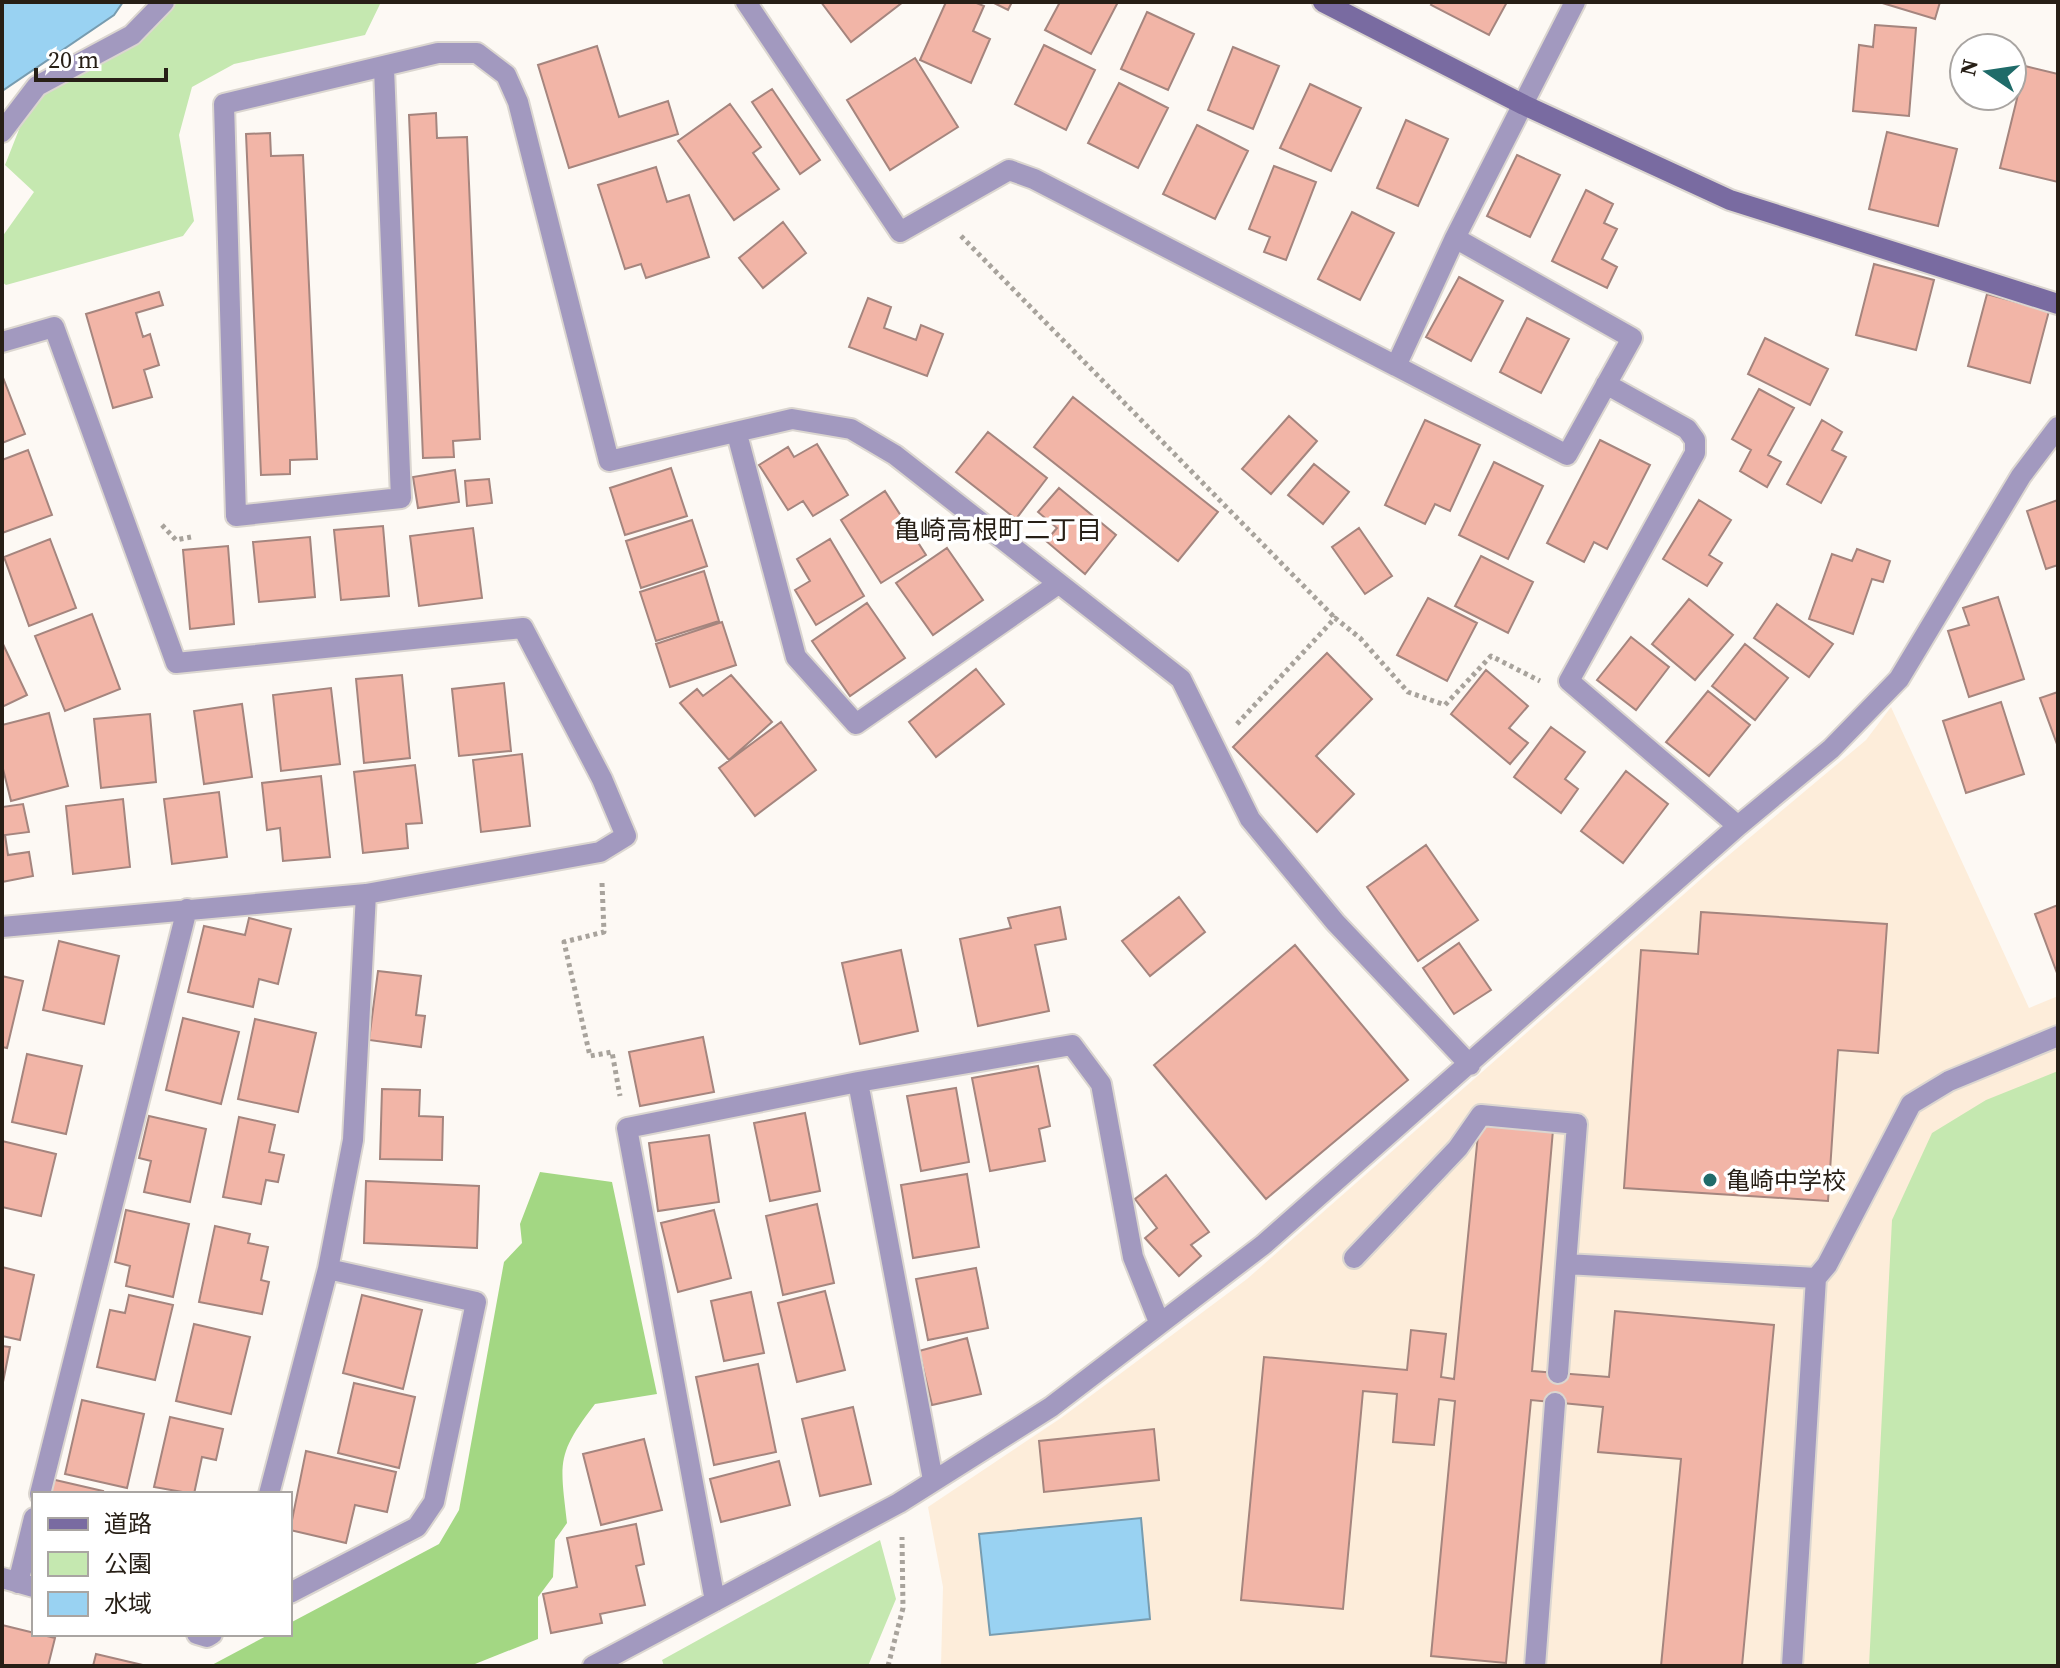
<svg xmlns="http://www.w3.org/2000/svg" width="2060" height="1668" viewBox="0 0 2060 1668" font-family="'Source Serif 4','Noto Sans JP',serif">
<style>
.built{fill:#fdedda}
.green{fill:#c5e8b0}
.forest{fill:#a3d783}
.water{fill:#99d2f2;stroke:#779cb0;stroke-width:2}
.building{fill:#f2b5a7;stroke:#a5857e;stroke-width:2}
.lines{fill:none;stroke-linecap:round;stroke-linejoin:round}
.lane-casing{stroke:#dbd6d0;stroke-width:24}
.street-casing{stroke:#dbd6d0;stroke-width:24}
.secondary-casing{stroke:#dbd6d0;stroke-width:24}
.path{stroke:#a8a39c;stroke-width:5;stroke-dasharray:4 4;stroke-linecap:butt}
.lane{stroke:#a299bf;stroke-width:20}
.street{stroke:#a299bf;stroke-width:20}
.secondary{stroke:#796ba1;stroke-width:20}
.poi-dot{fill:#1f6b69;stroke:#fff;stroke-width:3}
.labels{text-anchor:middle;dominant-baseline:central;stroke-width:7;stroke-linejoin:round;paint-order:stroke}
.poi-label{font-size:24px;fill:#271f16;stroke:#fff;text-anchor:start}
.neighbourhood-label{font-size:26px;fill:#271f16;stroke:#fff}
</style>
<rect width="100%" height="100%" fill="#fdf9f4"/>
<path class="built" d="M1891,707L2029,1008L2058,996V1666H941L943,1587L928,1507L1061,1418L1247,1279L1717,865L1866,740Z"/>
<path class="green" d="M176,2H381L365,35L234,64L192,87L179,135L194,221L183,236L6,285L2,282V237L34,192L5,165L20,127L45,89L133,42Z
M2058,1071V1666H1869L1892,1220L1932,1133L1986,1100Z
M880,1540L896,1599L868,1666H664L662,1660Z"/>
<path class="forest" d="M540,1172L612,1182L657,1394L595,1404C556,1455 560,1461 567,1523L555,1540L553,1577L538,1597V1639L470,1666H210L270,1634H290V1623L439,1544L459,1510L504,1262L522,1243L520,1224Z"/>
<path class="water" d="M2,2H123L114,15L2,91Z
M1141,1518L1150,1619L990,1635L979,1534Z"/>
<path class="building" d="M821,2H903L851,42Z
M946,2H974L984,6L973,31L990,39L971,83L920,60Z
M992,2H1012L1008,10Z
M1060,2H1118L1091,54L1045,30Z
M1433,2H1507L1489,35L1431,5Z
M1879,2H1940L1935,19Z
M1147,12L1194,34L1168,90L1121,69Z
M1875,25L1916,28L1909,116L1853,111L1859,45L1873,47Z
M1044,45L1095,70L1066,130L1015,104Z
M597,46L619,117L668,101L678,134L569,168L538,65Z
M1233,47L1279,66L1253,129L1208,110Z
M915,58L958,127L890,170L847,100Z
M2025,66L2058,74V182L2000,168Z
M1119,83L1168,108L1138,168L1088,143Z
M1310,84L1361,108L1331,171L1280,148Z
M772,89L820,160L800,174L752,102Z
M730,104L761,147L753,153L779,189L734,220L678,141Z
M436,113L437,138L467,137L480,439L453,441L454,457L423,458L409,115Z
M1406,120L1448,139L1418,206L1377,188Z
M1197,125L1248,151L1215,219L1163,194Z
M1887,132L1957,149L1938,226L1869,209Z
M270,133L271,156L303,155L317,459L290,460V474L261,475L246,134Z
M1517,155L1560,175L1530,237L1487,216Z
M1274,166L1316,182L1286,260L1264,252L1270,237L1249,229Z
M656,167L667,202L689,195L709,257L646,278L641,264L625,269L598,185Z
M1586,190L1613,204L1604,223L1617,229L1602,259L1617,267L1607,288L1552,261Z
M1352,212L1394,233L1360,300L1318,279Z
M783,222L806,253L763,288L739,258Z
M1874,264L1934,280L1916,350L1856,335Z
M1459,277L1503,301L1471,361L1426,337Z
M159,292L163,305L136,313L143,337L150,334L159,365L144,370L152,397L113,408L86,314Z
M1987,294L2049,311L2030,383L1968,366Z
M868,298L891,307L884,328L916,340L921,325L943,334L927,376L849,347Z
M1527,318L1569,339L1541,393L1500,372Z
M1765,338L1828,369L1810,405L1748,374Z
M2,375L25,434L2,443Z
M1759,389L1794,408L1768,455L1781,462L1767,487L1740,471L1751,450L1732,439Z
M1073,397L1218,512L1178,561L1034,447Z
M1289,416L1317,441L1271,494L1242,469Z
M1425,420L1480,445L1450,511L1435,504L1425,524L1385,505Z
M1822,420L1842,432L1832,450L1846,457L1821,503L1787,484Z
M988,432L1047,478L1016,519L956,472Z
M1600,440L1650,465L1607,549L1594,542L1584,562L1547,543Z
M817,444L848,495L813,516L803,501L788,510L759,465L788,447L794,457Z
M28,450L52,515L2,533V460Z
M1494,462L1543,486L1508,559L1459,535Z
M1314,464L1349,492L1323,524L1288,495Z
M671,468L687,516L625,535L610,488Z
M455,470L459,502L418,508L413,477Z
M489,479L492,503L467,506L465,481Z
M1059,488L1116,535L1085,574L1046,541L1057,528L1038,512Z
M885,491L926,555L881,583L841,520Z
M1699,500L1731,520L1709,555L1722,563L1707,586L1663,559Z
M2058,500V565L2046,569L2027,511Z
M692,520L707,566L641,588L626,541Z
M383,526L389,596L341,600L334,530Z
M473,528L482,598L419,606L410,536Z
M1359,528L1392,576L1365,594L1332,547Z
M310,537L315,597L259,602L253,542Z
M50,539L76,608L29,626L4,557Z
M830,539L864,596L816,625L795,590L810,581L797,559Z
M228,546L234,624L190,629L183,550Z
M947,548L983,600L933,635L896,583Z
M1857,549L1890,561L1883,582L1872,579L1853,634L1809,619L1832,554L1852,561Z
M1481,556L1533,582L1508,633L1455,606Z
M704,571L719,621L656,641L640,592Z
M1998,597L2024,679L1969,697L1948,631L1969,625L1963,608Z
M1428,598L1477,623L1447,681L1397,655Z
M1689,599L1733,635L1695,680L1652,644Z
M867,603L905,658L850,696L812,641Z
M1777,604L1833,644L1809,677L1754,638Z
M92,614L120,689L65,711L35,636Z
M722,622L736,665L670,687L656,644Z
M1631,637L1669,667L1636,710L1597,680Z
M2,642L27,695L2,707Z
M1745,644L1788,678L1755,720L1712,686Z
M1327,653L1372,699L1316,756L1354,794L1317,832L1233,747Z
M976,669L1004,704L936,757L909,722Z
M1486,670L1528,706L1509,728L1528,743L1510,764L1451,714Z
M402,675L410,758L364,763L356,679Z
M731,675L772,722L729,760L680,703L697,689L703,696Z
M504,683L511,751L459,756L452,689Z
M331,688L340,764L281,771L273,695Z
M1708,691L1750,725L1709,776L1666,742Z
M2058,692V747L2040,698Z
M2001,702L2024,774L1966,793L1943,721Z
M242,704L252,777L204,784L194,711Z
M49,713L68,786L11,801L2,765V725Z
M150,714L156,782L101,788L94,719Z
M781,722L816,770L755,816L719,768Z
M1551,727L1585,752L1565,779L1578,789L1561,813L1514,777Z
M522,754L530,826L481,832L473,760Z
M415,765L422,823L406,824L408,848L363,853L354,772Z
M1626,771L1668,804L1623,863L1581,831Z
M321,776L330,857L283,861L280,828L267,830L262,783Z
M219,792L227,857L172,864L164,799Z
M123,799L130,867L73,874L66,806Z
M23,804L29,832L5,835L8,855L29,852L33,876L2,882V807Z
M1426,845L1478,920L1418,961L1367,887Z
M1179,897L1205,932L1150,976L1122,941Z
M2058,905V973H2057L2035,914Z
M1060,907L1066,939L1035,945L1049,1011L978,1026L960,939L1011,928L1008,918Z
M1701,912L1887,924L1878,1053L1838,1050L1828,1201L1624,1188L1641,950L1698,954Z
M249,918L291,929L278,984L259,979L253,1007L188,992L204,926L245,935Z
M59,941L119,956L104,1024L43,1010Z
M1459,943L1491,990L1454,1014L1423,968Z
M1295,945L1408,1080L1266,1199L1154,1065Z
M901,950L918,1031L860,1044L842,963Z
M378,971L421,976L416,1015L425,1016L421,1047L369,1040Z
M2,976L23,981L7,1048L2,1047Z
M183,1018L239,1032L221,1104L166,1090Z
M255,1019L316,1033L298,1112L238,1099Z
M703,1037L714,1092L640,1106L629,1052Z
M27,1054L82,1066L66,1134L12,1122Z
M1038,1066L1050,1126L1039,1129L1045,1161L990,1171L972,1078Z
M956,1088L969,1162L921,1171L907,1096Z
M382,1089L420,1090L419,1116L443,1117L442,1160L380,1159Z
M805,1113L820,1191L770,1201L754,1123Z
M149,1116L206,1129L190,1202L144,1192L151,1161L139,1158Z
M239,1117L275,1125L269,1152L284,1155L278,1182L266,1180L261,1204L223,1197Z
M1479,1124L1553,1130L1532,1371L1609,1377L1615,1311L1774,1325L1742,1666H1661L1681,1459L1598,1452L1603,1407L1531,1400L1506,1663L1431,1656L1455,1401L1439,1399L1434,1445L1393,1442L1397,1394L1363,1391L1343,1609L1241,1600L1264,1357L1407,1370L1411,1330L1446,1334L1441,1377L1454,1379Z
M709,1135L719,1202L658,1211L649,1143Z
M2,1141L56,1154L41,1216L2,1207Z
M967,1174L979,1247L913,1258L901,1185Z
M1166,1175L1209,1232L1191,1245L1201,1256L1179,1276L1145,1238L1157,1228L1135,1199Z
M366,1181L479,1186L477,1248L364,1243Z
M817,1204L834,1283L783,1295L766,1216Z
M126,1210L189,1224L173,1297L126,1286L130,1266L115,1262Z
M714,1210L731,1278L678,1292L661,1223Z
M215,1226L250,1234L248,1243L268,1247L261,1280L269,1282L262,1314L199,1302Z
M2,1267L34,1275L20,1340L2,1336Z
M976,1268L988,1328L928,1340L916,1279Z
M825,1291L845,1370L797,1382L778,1303Z
M751,1292L764,1353L724,1361L711,1301Z
M129,1295L173,1305L155,1380L97,1367L110,1310L125,1313Z
M362,1295L422,1310L403,1389L343,1373Z
M194,1324L250,1337L231,1414L176,1401Z
M967,1338L981,1394L932,1405L919,1351Z
M2,1346L10,1347L2,1387Z
M758,1364L776,1452L714,1465L696,1377Z
M354,1383L415,1397L399,1468L338,1453Z
M82,1400L144,1414L127,1488L65,1474Z
M853,1407L871,1484L820,1496L802,1419Z
M170,1417L223,1429L216,1460L202,1457L194,1494L154,1487Z
M1154,1429L1159,1480L1044,1492L1039,1441Z
M644,1439L662,1510L601,1525L583,1454Z
M306,1451L396,1472L387,1512L355,1505L346,1543L290,1530Z
M779,1461L790,1505L721,1522L710,1479Z
M51,1479L103,1491L102,1494H48Z
M636,1524L644,1564L636,1566L645,1605L600,1614L602,1623L551,1633L543,1594L577,1587L567,1538Z
M2,1625L55,1638L48,1666H2Z
M96,1654L147,1666H93Z"/>
<g class="lines">
<defs>
<path id="lane" d="M1354,1258L1458,1148L1481,1115L1577,1124L1566,1264
M1558,1373L1566,1264L1816,1278L1827,1265L1911,1104L1949,1081L2058,1036
M1535,1666L1555,1403
M1792,1666L1816,1278"/>
<path id="street" d="M746,2L900,232L1009,170L1034,179L1396,366L1455,238L1575,2
M384,68L401,498L236,516L224,104L438,53H477L506,75L518,102L609,461L792,419L851,429L895,455L1181,679L1250,819L1335,922L1470,1065
M2,132L37,86L132,35L164,2
M2,342L54,327L176,663L523,628L602,779L626,836L600,852L366,894L2,927
M1396,366L1567,455L1632,338L1455,238
M1606,384L1687,429L1695,440V453L1569,681L1738,826
M737,434L796,657L856,724L1058,584
M858,1082L933,1480
M40,1494L187,909
M269,1494L328,1269
M2,1578L34,1587
M18,1583L34,1518
M290,1593L417,1527L434,1502L476,1302L328,1269L353,1140L366,894
M715,1601L627,1128L858,1082L1072,1045L1101,1084L1133,1257L1159,1322
M197,1634L207,1637L212,1634
M593,1666L899,1503L1051,1407L1263,1245L1738,826L1831,749L1899,679L2021,476L2058,427"/>
<path id="secondary" d="M1323,2L1524,105L1730,200L2058,304"/>
</defs>
<use href="#lane" class="lane-casing"/>
<use href="#street" class="street-casing"/>
<use href="#secondary" class="secondary-casing"/>
<path class="path" d="M961,236L1335,618
M162,525L176,540L191,537
M1237,724L1335,618L1360,638L1408,692L1445,705L1491,656L1540,681
M602,883L604,932L564,942L590,1056L612,1052L620,1096
M888,1666L903,1608L902,1537"/>
<use href="#lane" class="lane"/>
<use href="#street" class="street"/>
<use href="#secondary" class="secondary"/>
</g>
<circle class="poi-dot" cx="1710" cy="1180" r="8"/>
<g class="labels">
<g class="poi-label">
<text x="1726" y="1180">亀崎中学校</text>
</g>
<g class="neighbourhood-label">
<text x="998" y="530">亀崎高根町二丁目</text>
</g>
</g>
<rect width="2060" height="1668" fill="none" stroke="#271f16" stroke-width="8"/>
<rect x="32" y="1492" width="260" height="144" fill="#ffffff" stroke="#a9a5a2" stroke-width="2"/>
<rect x="48" y="1518" width="40" height="12" fill="#796ba1" stroke="#a9a5a2" stroke-width="2"/>
<text x="104" y="1532" font-size="24" fill="#271f16">道路</text>
<rect x="48" y="1552" width="40" height="24" fill="#c5e8b0" stroke="#a9a5a2" stroke-width="2"/>
<text x="104" y="1572" font-size="24" fill="#271f16">公園</text>
<rect x="48" y="1592" width="40" height="24" fill="#99d2f2" stroke="#a9a5a2" stroke-width="2"/>
<text x="104" y="1612" font-size="24" fill="#271f16">水域</text>
<g transform="translate(1988 72) rotate(283)"><circle r="38" fill="#ffffff" stroke="#a9a5a2" stroke-width="2"/>
<path d="M0-6L14 30L0 20L-14 30Z" fill="#1f6b69"/>
<text y="-12" font-size="22" font-weight="bold" text-anchor="middle" fill="#271f16">N</text>
</g>
<path d="M36 68v12h130v-12" fill="none" stroke="#271f16" stroke-width="4"/>
<text x="48" y="68" font-size="24" fill="#271f16" stroke="#ffffff" stroke-width="6" paint-order="stroke">20 m</text>
</svg>
